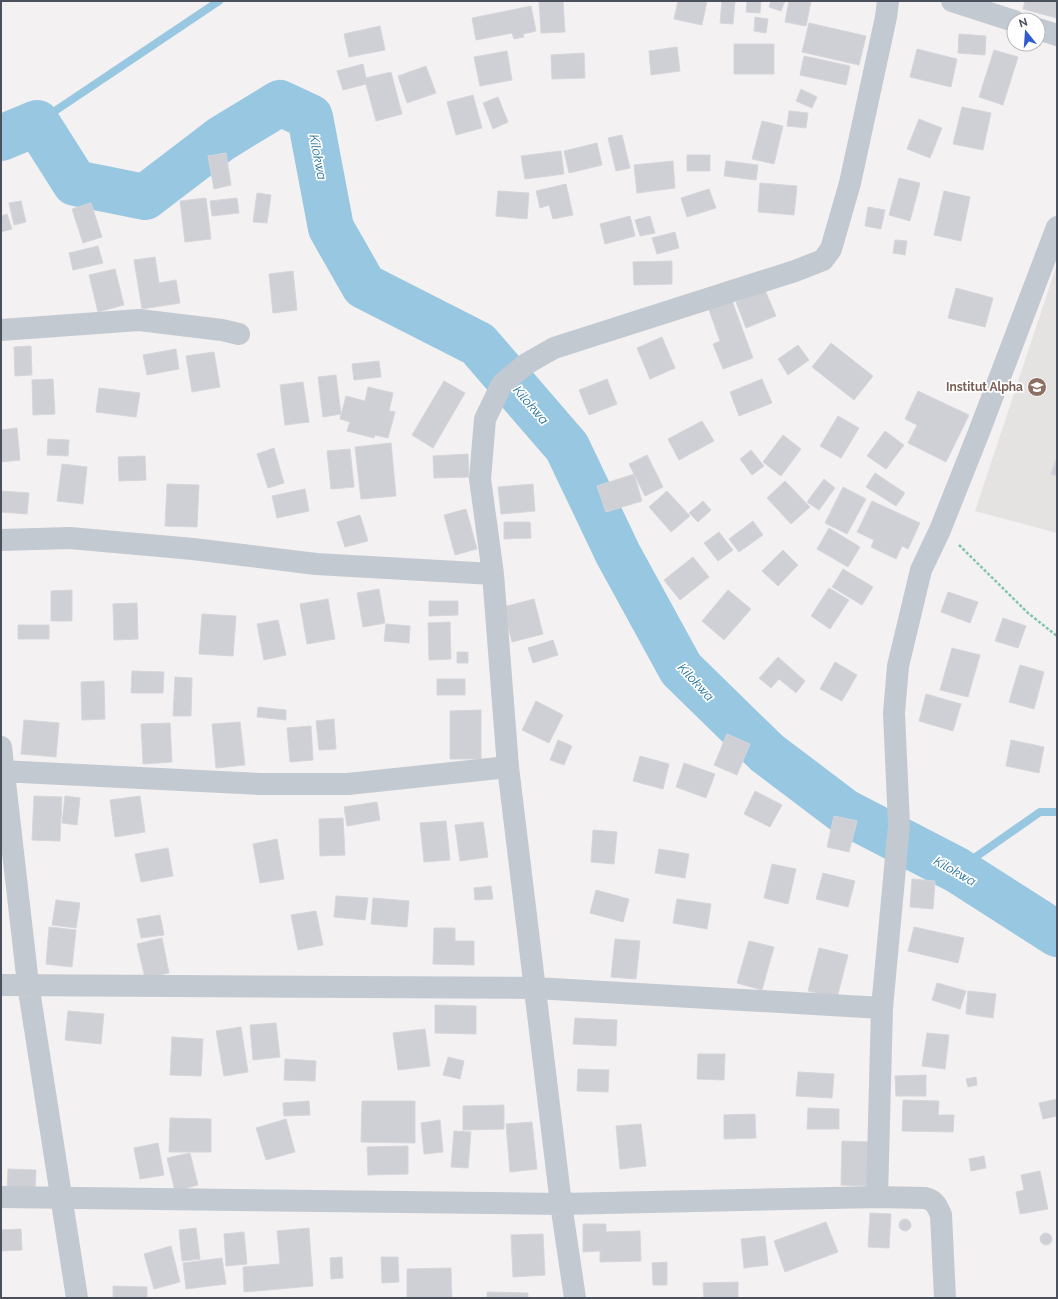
<svg xmlns="http://www.w3.org/2000/svg" width="1058" height="1299" viewBox="0 0 1058 1299" font-family="Raleway,sans-serif">
<style>
.education{fill:#e4e3e2}
.lines{fill:none;stroke-linecap:round;stroke-linejoin:round}
.stream{stroke:#98c7e2;stroke-width:8}
.river{stroke:#98c7e2;stroke-width:46}
.building{fill:#ced0d5;stroke:#d6d6db}
.path{stroke:#82c4ae;stroke-width:2.5;stroke-dasharray:3 2;stroke-linecap:butt}
.minor{stroke:#c3c9d1;stroke-width:22}
.labels{text-anchor:middle;dominant-baseline:central;stroke-width:3.5;stroke-linejoin:round;paint-order:stroke}
.education-label{font-size:12px;font-weight:bold;fill:#785e54;stroke:#fff;text-anchor:end}
.water-label{font-size:13px;font-style:italic;fill:#1f6d9b;stroke:#fff}
</style>
<rect width="100%" height="100%" fill="#f3f1f1"/>
<path class="education" d="M1057,264V533L975,511Z"/>
<g class="lines">
<path class="stream" d="M37,123L219,1
M957,870L1040,812H1057"/>
<path class="river" d="M1,138L37,123L75,183L145,197L221,139L280,103L310,117L331,228L364,286L478,344L567,447L618,554L681,669L767,753L845,812L957,870L1057,934"/>
</g>
<path class="building" d="M539,1H563L565,32L541,33Z
M678,1H707L702,25L674,19Z
M722,1H735L733,24L720,23Z
M747,1H761L760,13L746,12Z
M771,1H785L781,11L769,7Z
M789,1H811L806,26L785,22Z
M1025,1H1057V18L1023,9Z
M531,6L536,31L523,34L524,37L514,39L512,33L476,40L472,18Z
M755,17L768,19L766,33L754,31Z
M809,23L866,36L859,65L802,52Z
M380,26L385,50L349,57L344,34Z
M959,34L986,36L985,55L958,53Z
M734,44H774V74H734Z
M677,47L680,71L651,75L649,51Z
M917,49L957,59L951,87L910,77Z
M994,50L1018,57L1003,105L979,97Z
M507,51L512,80L480,86L474,57Z
M584,53L585,78L552,79L551,55Z
M804,56L850,66L846,85L800,75Z
M363,64L366,78L391,72L402,114L376,121L366,84L343,90L337,71Z
M426,66L436,93L407,103L398,76Z
M801,89L817,97L812,108L796,101Z
M473,95L482,128L456,135L447,102Z
M498,97L508,122L493,129L483,103Z
M962,107L991,113L983,150L953,144Z
M789,111L808,113L806,128L787,126Z
M919,119L942,128L930,158L907,149Z
M762,121L783,126L774,164L752,159Z
M622,135L630,168L616,171L608,138Z
M597,143L602,165L569,173L564,151Z
M561,151L564,174L525,179L521,156Z
M226,153L231,185L214,189L208,156Z
M687,155H710V171H687Z
M673,161L675,188L637,193L634,165Z
M726,161L758,165L756,180L724,176Z
M899,178L920,183L910,221L889,215Z
M760,183L797,186L794,215L758,212Z
M566,184L573,215L553,219L549,205L540,208L536,191Z
M709,189L716,208L687,217L681,198Z
M498,191L529,193L527,219L496,216Z
M944,191L970,197L961,241L934,235Z
M257,193L271,195L267,223L253,222Z
M206,198L211,239L185,242L180,201Z
M237,198L239,213L212,216L210,201Z
M21,201L26,222L14,225L9,203Z
M91,203L102,237L83,243L72,209Z
M868,207L885,210L881,229L865,226Z
M7,214L12,229L1,232V216Z
M630,216L635,236L605,244L600,224Z
M650,216L655,233L640,236L635,220Z
M675,232L679,248L657,254L652,238Z
M895,240L907,241L905,255L893,253Z
M98,246L103,263L73,270L69,253Z
M155,257L159,283L176,280L180,303L142,309L134,260Z
M672,261V284L634,285L633,262Z
M115,269L124,305L98,312L89,275Z
M293,271L297,310L273,313L269,274Z
M956,288L993,298L985,327L948,318Z
M765,290L776,316L746,328L736,302Z
M731,298L753,358L723,369L713,344L720,341L708,307Z
M662,337L675,368L650,379L637,348Z
M831,343L873,376L854,400L812,367Z
M798,345L809,360L788,375L778,359Z
M31,346L32,375L15,376L14,347Z
M176,349L179,369L147,375L143,355Z
M214,352L220,387L192,392L186,356Z
M379,361L381,377L354,380L352,364Z
M336,375L341,414L323,417L318,377Z
M53,379L55,414L33,415L32,380Z
M607,379L617,404L589,415L579,390Z
M762,379L772,403L739,416L730,392Z
M444,381L465,393L433,448L412,435Z
M303,382L309,422L285,425L280,385Z
M368,387L393,393L389,411L395,412L388,438L375,435L374,438L347,431L350,422L340,419L346,396L365,401Z
M99,388L140,393L136,417L96,412Z
M918,391L969,415L946,462L908,443L917,425L905,419Z
M838,416L859,428L841,458L820,446Z
M702,421L714,441L679,460L668,439Z
M17,428L20,460L1,462V430Z
M885,431L904,445L886,469L867,456Z
M783,435L801,449L781,476L763,462Z
M48,439L69,440L68,456L47,455Z
M391,443L396,496L361,499L355,447Z
M274,448L284,483L268,488L257,454Z
M350,449L354,487L331,489L327,451Z
M751,450L764,466L752,475L740,459Z
M468,454L469,477L434,478L433,456Z
M647,455L663,487L645,496L629,464Z
M145,456L146,480L119,481L118,457Z
M1057,457V476L1051,474Z
M62,464L87,467L83,504L57,501Z
M875,473L905,493L896,506L866,487Z
M634,474L642,501L606,512L597,486Z
M824,479L835,488L819,510L807,502Z
M785,481L810,507L791,524L767,498Z
M167,484L199,485L197,527L165,526Z
M533,484L535,511L501,514L498,487Z
M843,487L866,499L847,534L825,523Z
M305,489L309,511L277,518L272,496Z
M1,491L29,493L27,514L1,512Z
M667,491L690,516L671,532L649,507Z
M703,501L711,510L698,522L689,513Z
M872,501L920,523L908,549L902,546L896,559L871,547L874,540L857,532Z
M466,509L477,549L455,555L444,515Z
M360,515L368,541L345,547L337,522Z
M753,521L763,535L739,552L729,539Z
M504,522H530L531,538L504,539Z
M829,528L860,547L848,567L817,549Z
M719,532L733,550L718,561L704,543Z
M783,550L798,565L778,586L762,571Z
M693,557L709,577L680,600L664,580Z
M843,569L873,587L862,605L832,587Z
M829,588L849,600L830,629L811,616Z
M379,589L385,623L363,627L357,593Z
M72,590V621H51V591Z
M728,590L751,609L724,640L702,621Z
M948,592L978,602L970,623L941,612Z
M328,599L335,639L307,644L300,604Z
M534,599L543,634L512,642L503,607Z
M429,601H458V615L429,616Z
M137,603L138,639L114,640L113,604Z
M202,614L236,616L233,656L199,654Z
M1003,618L1026,626L1018,648L995,641Z
M278,620L286,655L264,660L257,624Z
M450,622L451,659L429,660L428,623Z
M386,624L410,626L409,643L384,641Z
M18,625H49V639H18Z
M553,640L558,655L533,663L528,648Z
M952,648L980,655L968,697L940,690Z
M457,652H468V663H457Z
M778,657L805,681L796,693L779,679L771,688L759,678Z
M835,662L857,675L842,701L820,689Z
M1020,665L1044,672L1034,709L1009,702Z
M132,671L164,672L163,693H131Z
M175,677L192,678L191,716H173Z
M437,679H465V695H437Z
M104,681L105,719L82,720L81,682Z
M926,694L961,704L953,731L919,721Z
M536,701L563,715L549,743L522,730Z
M258,707L286,710V720L257,717Z
M481,710V759H450V711Z
M334,719L336,749L319,750L316,721Z
M24,720L59,723L56,757L21,754Z
M240,722L245,765L216,768L212,724Z
M170,723L172,762L143,764L141,724Z
M311,726L313,760L290,762L287,728Z
M727,734L750,744L737,775L714,765Z
M558,740L572,746L564,765L550,760Z
M1011,740L1044,747L1039,773L1006,766Z
M640,756L669,764L663,789L633,781Z
M684,763L715,774L706,798L676,787Z
M755,791L782,805L770,827L744,814Z
M34,796L62,797L60,841L32,840Z
M65,796L80,798L77,825L62,823Z
M140,796L145,832L115,837L110,800Z
M377,802L380,820L347,826L344,807Z
M834,816L857,821L849,852L827,847Z
M343,818L345,855L320,856L319,819Z
M446,821L450,860L424,862L420,823Z
M483,822L488,857L460,861L455,825Z
M593,830L617,832L614,864L591,862Z
M277,839L284,879L260,883L253,844Z
M168,848L173,876L141,882L135,854Z
M659,849L689,854L685,878L655,873Z
M772,864L796,869L788,904L764,898Z
M823,873L855,881L848,907L816,899Z
M912,879L935,881L933,909L910,907Z
M491,886L493,899L475,900L474,888Z
M596,890L629,899L623,922L590,913Z
M336,896L368,898L365,920L334,917Z
M373,898L409,901L407,927L371,924Z
M677,899L711,904L707,929L673,923Z
M56,900L80,903L76,928L52,925Z
M316,911L323,945L298,950L291,915Z
M160,915L164,935L141,938L137,919Z
M49,927L76,930L72,967L46,964Z
M914,927L964,938L958,963L908,951Z
M434,928H455V941H474V965L433,964Z
M162,938L169,973L145,978L137,944Z
M615,939L640,941L636,979L611,977Z
M749,941L774,947L762,990L737,983Z
M819,948L848,955L837,998L808,991Z
M937,983L966,991L960,1009L932,1000Z
M968,991L996,994L993,1018L966,1014Z
M435,1005L476,1006V1034L435,1033Z
M68,1011L104,1014L101,1044L65,1040Z
M575,1018L617,1020L616,1046L573,1044Z
M276,1023L280,1057L253,1060L250,1025Z
M241,1027L248,1072L224,1076L216,1031Z
M425,1029L430,1066L398,1070L393,1033Z
M927,1033L949,1035L945,1069L922,1066Z
M172,1037L203,1039L201,1076L170,1075Z
M698,1054H725L724,1080L697,1079Z
M448,1057L464,1061L460,1079L443,1075Z
M285,1059L316,1061L315,1081L284,1080Z
M578,1069L609,1070L608,1092L577,1091Z
M798,1072L834,1074L832,1098L796,1096Z
M926,1075V1096H896L895,1076Z
M976,1077L977,1085L968,1087L966,1079Z
M1057,1099V1116L1043,1119L1039,1103Z
M903,1100L939,1101L938,1115H954L953,1132L902,1131Z
M309,1101L310,1115L284,1116L283,1103Z
M362,1101H415V1143L361,1142Z
M504,1105V1129L463,1130V1106Z
M808,1108L839,1109V1129H807Z
M755,1114L756,1138L724,1139V1115Z
M170,1118L211,1119V1152H169Z
M286,1119L295,1152L266,1160L256,1128Z
M440,1120L443,1152L424,1154L421,1123Z
M532,1122L537,1169L510,1172L506,1124Z
M641,1124L646,1166L620,1169L616,1126Z
M454,1131L471,1132L468,1168L451,1167Z
M842,1141L871,1142L869,1186L841,1185Z
M158,1143L164,1175L140,1179L134,1148Z
M408,1146V1174L368,1175L367,1147Z
M190,1153L198,1185L175,1191L167,1158Z
M984,1156L986,1168L971,1171L969,1159Z
M8,1169L36,1170L35,1191L7,1190Z
M1040,1171L1048,1209L1020,1214L1016,1192L1024,1190L1021,1175Z
M870,1213L891,1214L889,1248L868,1247Z
M899 1225a6 6 0 1 1 12 0a6 6 0 1 1-12 0Z
M826,1222L838,1252L785,1272L774,1241Z
M583,1224H606V1232L640,1231L641,1261L600,1262V1251L583,1252Z
M196,1228L200,1259L182,1261L179,1230Z
M309,1228L313,1286L244,1292L243,1267L280,1264L277,1231Z
M21,1229L22,1250L1,1251V1230Z
M244,1232L247,1264L226,1266L224,1234Z
M1040 1239a6 6 0 1 1 12 0a6 6 0 1 1-12 0Z
M543,1234L545,1275L513,1277L511,1235Z
M765,1236L768,1265L744,1268L741,1239Z
M171,1246L180,1282L154,1289L144,1254Z
M342,1257L343,1278L331,1279L330,1258Z
M381,1257H398L399,1282L382,1283Z
M222,1258L226,1284L186,1289L183,1263Z
M667,1262V1285H653L652,1263Z
M451,1268L452,1298H407V1269Z
M738,1282V1298H704L703,1283Z
M113,1286L147,1287V1298H113Z
M487,1292L528,1293V1298H487Z"/>
<g class="lines">
<path class="path" d="M959,545L1028,613L1057,636"/>
<path class="minor" d="M952,1L1014,21
M1038,29L1057,35
M1,330L139,320L222,330L239,334
M1,540L70,538L193,549L316,564L493,574
M1,747L28,984L77,1298
M1,771L260,784H348L508,767
M1,985L535,988L882,1008
M1,1197L561,1204L877,1197L925,1198C935,1200 937,1206 941,1215L945,1298
M877,1197L882,1008L899,825L894,713L898,666L921,570L940,530L979,432L1057,227
M575,1298L561,1204L508,767L493,574L480,479L485,419L502,384L526,364L554,348L795,271L823,260L831,249L850,183L886,17L888,1"/>
</g>
<defs>
<symbol id="school-disc" viewBox="-11 -11 22 22"><circle r="9.5" fill="#8d6e63" stroke="#fff"/><path d="M0-5L7-2L0 1L-7-2ZM-4 1L0 2.5L4 1V4Q0 6-4 4Z" fill="#fff"/></symbol>
</defs>
<g fill-rule="evenodd">
<use href="#school-disc" x="1026" y="376" width="22" height="22"/>
</g>
<g class="labels">
<g class="education-label">
<text x="1023" y="387">Institut Alpha</text>
</g>
<g class="water-label">
<text transform="translate(318 157) rotate(79)">Kilokwa</text>
<text transform="translate(531 405) rotate(49)">Kilokwa</text>
<text transform="translate(696 682) rotate(47)">Kilokwa</text>
<text transform="translate(955 871) rotate(30)">Kilokwa</text>
</g>
</g>
<rect width="1058" height="1299" fill="none" stroke="#4b515c" stroke-width="4"/>
<g transform="translate(1026 32) rotate(343)"><circle r="19" fill="#ffffff" stroke="#b7b9be"/>
<path d="M0-3L7 15L0 10L-7 15Z" fill="#305cce"/>
<text y="-6" font-size="11" font-weight="bold" text-anchor="middle" fill="#4b515c">N</text>
</g>
</svg>
